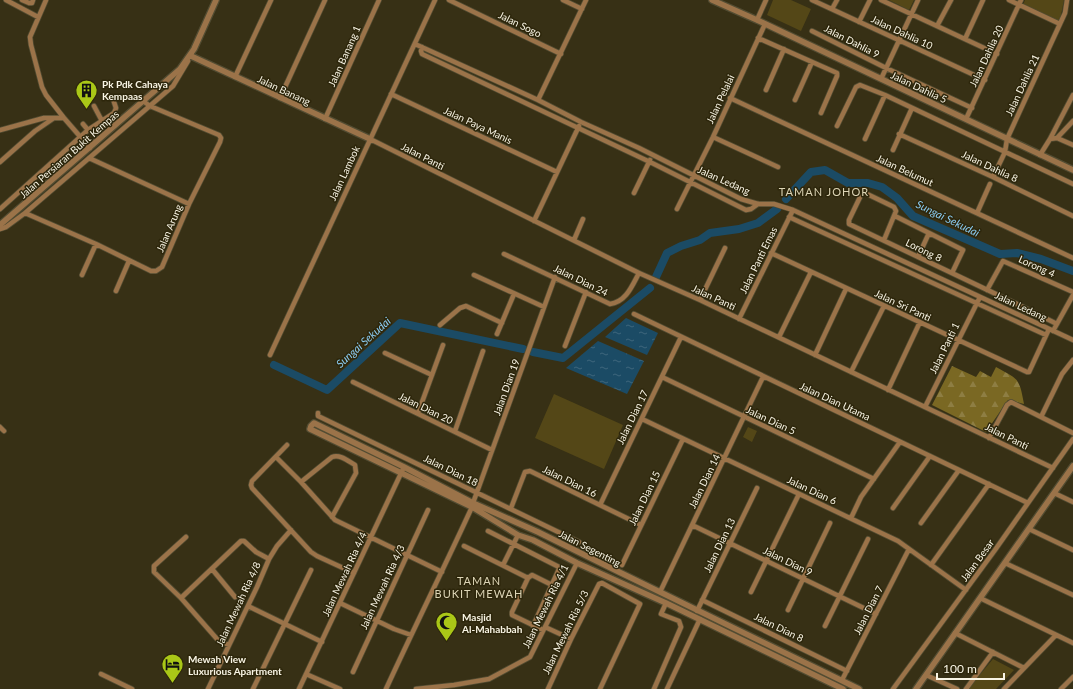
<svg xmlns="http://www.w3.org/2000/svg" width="1073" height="689" viewBox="0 0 1073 689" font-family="Lato,sans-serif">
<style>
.green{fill:#544717}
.forest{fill:url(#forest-firs)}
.water{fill:url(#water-ripples)}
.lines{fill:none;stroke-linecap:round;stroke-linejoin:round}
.river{stroke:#1b4b65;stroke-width:8}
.minor-casing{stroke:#524c32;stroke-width:6}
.tertiary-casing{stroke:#524c32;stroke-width:8}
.minor{stroke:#9b7349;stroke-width:4.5}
.tertiary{stroke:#9b7349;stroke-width:5.5}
.labels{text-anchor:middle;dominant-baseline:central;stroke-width:3;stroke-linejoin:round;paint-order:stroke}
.street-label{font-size:10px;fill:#f9f5e5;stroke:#2d260b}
.poi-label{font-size:10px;font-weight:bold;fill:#f9f5e5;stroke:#2d260b;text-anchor:start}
.neighbourhood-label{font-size:11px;letter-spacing:1px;fill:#ddd5b6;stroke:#2d260b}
.water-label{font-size:11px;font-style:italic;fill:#8bccf2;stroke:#2d260b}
</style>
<defs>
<pattern id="forest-firs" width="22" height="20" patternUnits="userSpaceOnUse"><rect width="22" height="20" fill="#7a6823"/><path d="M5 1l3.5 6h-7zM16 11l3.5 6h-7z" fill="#8e7e43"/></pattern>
<pattern id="water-ripples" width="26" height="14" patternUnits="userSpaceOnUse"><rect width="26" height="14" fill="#1b4b65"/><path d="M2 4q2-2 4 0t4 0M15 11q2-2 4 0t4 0" fill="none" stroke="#3d667b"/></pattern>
</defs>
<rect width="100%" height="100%" fill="#373015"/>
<path class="green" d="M773,0H791L811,9L801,31L767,15Z
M889,0H914L909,10Z
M1025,0H1064L1060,20L1058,22L1023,5Z
M554,394L623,425L604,469L535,438Z
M748,427L757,431L752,442L743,437Z
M993,659L1014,670L996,689H968Z"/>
<path class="forest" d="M952,366L976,377L980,371L991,377L996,367C1019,380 1019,377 1024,404L1008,400L986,432L932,405Z"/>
<path class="water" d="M626,318L658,333L647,355L605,337Z
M598,341L644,361L627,394L566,368Z"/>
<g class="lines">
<path class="river" d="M786,199L811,172L825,170L848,183H868L882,187L897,198L913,216L1000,254L1017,253L1041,259L1073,271
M656,277L667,253L681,246L700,240L710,233L739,229L758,223L777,209
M533,352L563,358L650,288
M274,365L327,390L400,323L523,349"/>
<defs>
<path id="minor" d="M6,0L38,17
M22,0L29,3H32L33,0
M46,0L30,37L31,45L42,87L46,95L64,118L90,148
M449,0L561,54
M563,0L582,9
M812,0L985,80
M881,0L997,54
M1009,0L1060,24
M832,9L837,0
M757,20L766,0
M859,22L870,0
M937,26L951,0
M812,31L886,68L972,108
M758,38L837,73V76L821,113
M965,39L983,0
M415,44L538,100L581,122L639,148L741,199L758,204H774L793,210L1073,340
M422,47L421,51L422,54L650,162L746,210L751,209L758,204
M235,77L271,0
M881,79L918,0
M766,90L784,49
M391,94L557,172
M280,98L325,0
M730,98L1073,258
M538,100L586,0
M795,100L812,62
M94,106L102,121
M325,119L379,0
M966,119L1021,0
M837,126L856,87L860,85L885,95L1073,184
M0,130L44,118H64
M88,130L114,113L116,108L113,99
M899,134L993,177L1073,216
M713,137L778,167
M1057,138L1073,121
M370,139L639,273L700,300L1053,468
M865,139L885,95
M1050,139L1073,95
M893,150L912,108
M1040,155L1050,139L1057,138L1073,145
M89,158L189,204
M0,162L35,131L54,118
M993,177L1005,152L1007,139L1065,13L1067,0
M634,193L650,160
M0,209L88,130L83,124
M677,209L713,137L765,24
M25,213L96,244L151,271H156L162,267L189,204L220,142L221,138L219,135L150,106L143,101
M977,213L990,184
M895,216L963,250L952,273
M789,217L1046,335
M534,221L579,126
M0,229L6,227L25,213L173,86L188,61
M574,240L583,219
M884,240L896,211L894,207L865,193H862L849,220V224L1021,306L1057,324
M771,253L1027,372H1029L1049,329
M504,254L610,304C626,302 632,286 639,273
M918,257L929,233
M82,275L96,244
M474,275L544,307
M987,290L1003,261L1073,292
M116,291L129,261
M700,300L725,248
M634,314L1028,503
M739,319L793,210
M440,325L460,308L466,306L502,323
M1053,331L1073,295
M497,334L514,294
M779,337L811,272
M565,346L586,292
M385,353L432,375
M270,355L435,0
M815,355L846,289
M851,372L884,306
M662,377L874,479
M353,382L492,450
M888,390L920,322
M925,407L980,297
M318,413V416L579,542
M418,413L443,345
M1041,417L1062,374L1073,360
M642,419L898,541L966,590
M0,427L4,431
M455,431L483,351
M989,438L1007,405L1011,402L1073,433
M287,445L252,481L251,485L252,488L311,552L317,556L354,573
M276,457L301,482L335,520L442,572
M301,482L332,457C340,454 348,461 355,465L356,473L332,517
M1054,493L1073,502
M473,503L555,277
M600,505L681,337
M511,508L525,472L530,471L641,525
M893,508L930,456
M851,518L861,497L900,442
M921,523L959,470
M692,525L876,614
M1029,529L1073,550
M488,531L559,567V569L533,626
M186,537L154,566V572L181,598L217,639L221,642L229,645
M464,546L528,578L512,612V615L543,630
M1005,563L1073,595
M503,565L518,535
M622,565L683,439
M931,565L989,484
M212,569L235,597
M528,578L532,575L552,585
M660,592L763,377
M751,592L799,494
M181,598L241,541H244L256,552L269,559
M980,598L1073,643
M702,600L847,671
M340,603L394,629L411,635
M248,606L322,642
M788,610L830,523
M697,611L757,488
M825,626L868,539
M545,627L571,639
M955,633L1024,668
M353,672L428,510
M101,674L132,689
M306,674L340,689
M926,675L957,689
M842,680L909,549
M208,689L257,587L269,559L277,546L291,530
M253,689L311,570
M299,689L404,467
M386,689C414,628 444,568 472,507
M416,689L454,685L489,679L530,657L577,563
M548,689L571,639L599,584L602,583L640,604L600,689
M654,689L681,627L679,621L661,614L666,603
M667,689L700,619
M893,689L995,550L1073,439
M966,689L993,652
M1004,689L1056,635
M1061,689L1073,677"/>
<path id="tertiary" d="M712,0L757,20L1073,170
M191,56L370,139
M0,225L180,69L194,49L216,0
M843,689L666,603L577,563L533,540L518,535L472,507L310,429L311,426L314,423L404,467L473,503L538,532L619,572L859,689
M916,689L1073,466"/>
</defs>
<use href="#minor" class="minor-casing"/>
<use href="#tertiary" class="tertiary-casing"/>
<use href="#minor" class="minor"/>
<use href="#tertiary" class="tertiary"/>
</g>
<defs>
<symbol id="building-pin" viewBox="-11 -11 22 30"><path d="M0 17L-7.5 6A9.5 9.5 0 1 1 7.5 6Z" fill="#aac717" stroke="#2d260b"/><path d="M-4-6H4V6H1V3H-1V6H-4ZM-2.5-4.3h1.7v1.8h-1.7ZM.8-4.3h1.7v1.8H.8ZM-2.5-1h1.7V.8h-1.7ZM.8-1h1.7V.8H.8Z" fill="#111"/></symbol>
<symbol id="mosque-pin" viewBox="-11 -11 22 30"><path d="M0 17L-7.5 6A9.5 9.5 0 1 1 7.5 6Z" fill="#aac717" stroke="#2d260b"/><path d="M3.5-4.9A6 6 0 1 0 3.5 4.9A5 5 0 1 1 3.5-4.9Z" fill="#111"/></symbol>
<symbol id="hotel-pin" viewBox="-11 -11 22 30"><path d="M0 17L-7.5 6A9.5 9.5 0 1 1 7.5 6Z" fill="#aac717" stroke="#2d260b"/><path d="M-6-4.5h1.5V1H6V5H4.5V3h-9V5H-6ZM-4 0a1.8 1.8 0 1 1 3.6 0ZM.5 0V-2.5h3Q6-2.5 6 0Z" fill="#111"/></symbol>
</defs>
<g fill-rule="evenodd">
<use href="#building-pin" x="74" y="78" width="25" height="34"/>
<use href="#mosque-pin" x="434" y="610" width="25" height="34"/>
<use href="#hotel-pin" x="160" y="652" width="25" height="34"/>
</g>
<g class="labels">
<g class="street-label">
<text transform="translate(520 24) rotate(26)">Jalan Sogo</text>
<text transform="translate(902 32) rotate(25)">Jalan Dahlia 10</text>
<text transform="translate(852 41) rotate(27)">Jalan Dahlia 9</text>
<text transform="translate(344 56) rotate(-66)">Jalan Banang 1</text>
<text transform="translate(986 56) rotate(-65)">Jalan Dahlia 20</text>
<text transform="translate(1022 85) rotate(-65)">Jalan Dahlia 21</text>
<text transform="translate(919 87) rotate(25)">Jalan Dahlia 5</text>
<text transform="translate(284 90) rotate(25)">Jalan Banang</text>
<text transform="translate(720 99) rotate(-65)">Jalan Pelalai</text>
<text transform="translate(478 125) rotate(25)">Jalan Paya Manis</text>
<text transform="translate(69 154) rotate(-41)">Jalan Persiaran Bukit Kempas</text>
<text transform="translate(423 156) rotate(27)">Jalan Panti</text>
<text transform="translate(990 166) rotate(25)">Jalan Dahlia 8</text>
<text transform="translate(905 170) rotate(25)">Jalan Belumut</text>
<text transform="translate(344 173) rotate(-65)">Jalan Lambok</text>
<text transform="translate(724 180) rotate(24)">Jalan Ledang</text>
<text transform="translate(169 228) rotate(-67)">Jalan Arung</text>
<text transform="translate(924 250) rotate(26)">Lorong 8</text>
<text transform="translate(758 260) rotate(-64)">Jalan Panti Emas</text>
<text transform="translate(1037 266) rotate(24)">Lorong 4</text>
<text transform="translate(581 280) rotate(26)">Jalan Dian 24</text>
<text transform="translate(714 297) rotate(25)">Jalan Panti</text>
<text transform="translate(903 305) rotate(25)">Jalan Sri Panti</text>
<text transform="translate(1021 306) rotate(25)">Jalan Ledang</text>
<text transform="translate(944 348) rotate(-64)">Jalan Panti 1</text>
<text transform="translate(506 387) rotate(-70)">Jalan Dian 19</text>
<text transform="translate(835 401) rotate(25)">Jalan Dian Utama</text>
<text transform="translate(426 408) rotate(26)">Jalan Dian 20</text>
<text transform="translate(632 417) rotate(-64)">Jalan Dian 17</text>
<text transform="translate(771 420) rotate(25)">Jalan Dian 5</text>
<text transform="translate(1007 436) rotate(26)">Jalan Panti</text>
<text transform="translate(451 470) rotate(26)">Jalan Dian 18</text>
<text transform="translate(570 481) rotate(26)">Jalan Dian 16</text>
<text transform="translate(704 481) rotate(-64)">Jalan Dian 14</text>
<text transform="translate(812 490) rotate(25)">Jalan Dian 6</text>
<text transform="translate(644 498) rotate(-64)">Jalan Dian 15</text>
<text transform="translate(719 545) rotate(-64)">Jalan Dian 13</text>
<text transform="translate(590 548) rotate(27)">Jalan Segenting</text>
<text transform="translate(977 560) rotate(-54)">Jalan Besar</text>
<text transform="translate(788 561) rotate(26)">Jalan Dian 9</text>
<text transform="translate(344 574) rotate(-65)">Jalan Mewah Ria 4/4</text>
<text transform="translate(382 587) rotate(-65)">Jalan Mewah Ria 4/3</text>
<text transform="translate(238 604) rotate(-65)">Jalan Mewah Ria 4/8</text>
<text transform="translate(545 606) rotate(-64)">Jalan Mewah Ria 4/1</text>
<text transform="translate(868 610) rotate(-63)">Jalan Dian 7</text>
<text transform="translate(779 627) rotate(26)">Jalan Dian 8</text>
<text transform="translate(565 632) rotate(-64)">Jalan Mewah Ria 5/3</text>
</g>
<g class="poi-label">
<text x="102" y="84">Pk Pdk Cahaya<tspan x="102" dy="12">Kempaas</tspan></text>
<text x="462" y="617">Masjid<tspan x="462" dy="12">Al-Mahabbah</tspan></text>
<text x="188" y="659">Mewah View<tspan x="188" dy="12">Luxurious Apartment</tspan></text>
</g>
<g class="neighbourhood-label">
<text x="824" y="191">TAMAN JOHOR</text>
<text x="479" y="580">TAMAN<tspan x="479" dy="13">BUKIT MEWAH</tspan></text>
</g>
<g class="water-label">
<text transform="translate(948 218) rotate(26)">Sungai Sekudai</text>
<text transform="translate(363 342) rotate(-42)">Sungai Sekudai</text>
</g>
</g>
<path d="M937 673v6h67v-6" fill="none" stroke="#f9f5e5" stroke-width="2"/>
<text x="943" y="673" font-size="12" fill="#f9f5e5" stroke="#2d260b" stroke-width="3" paint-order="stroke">100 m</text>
</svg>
